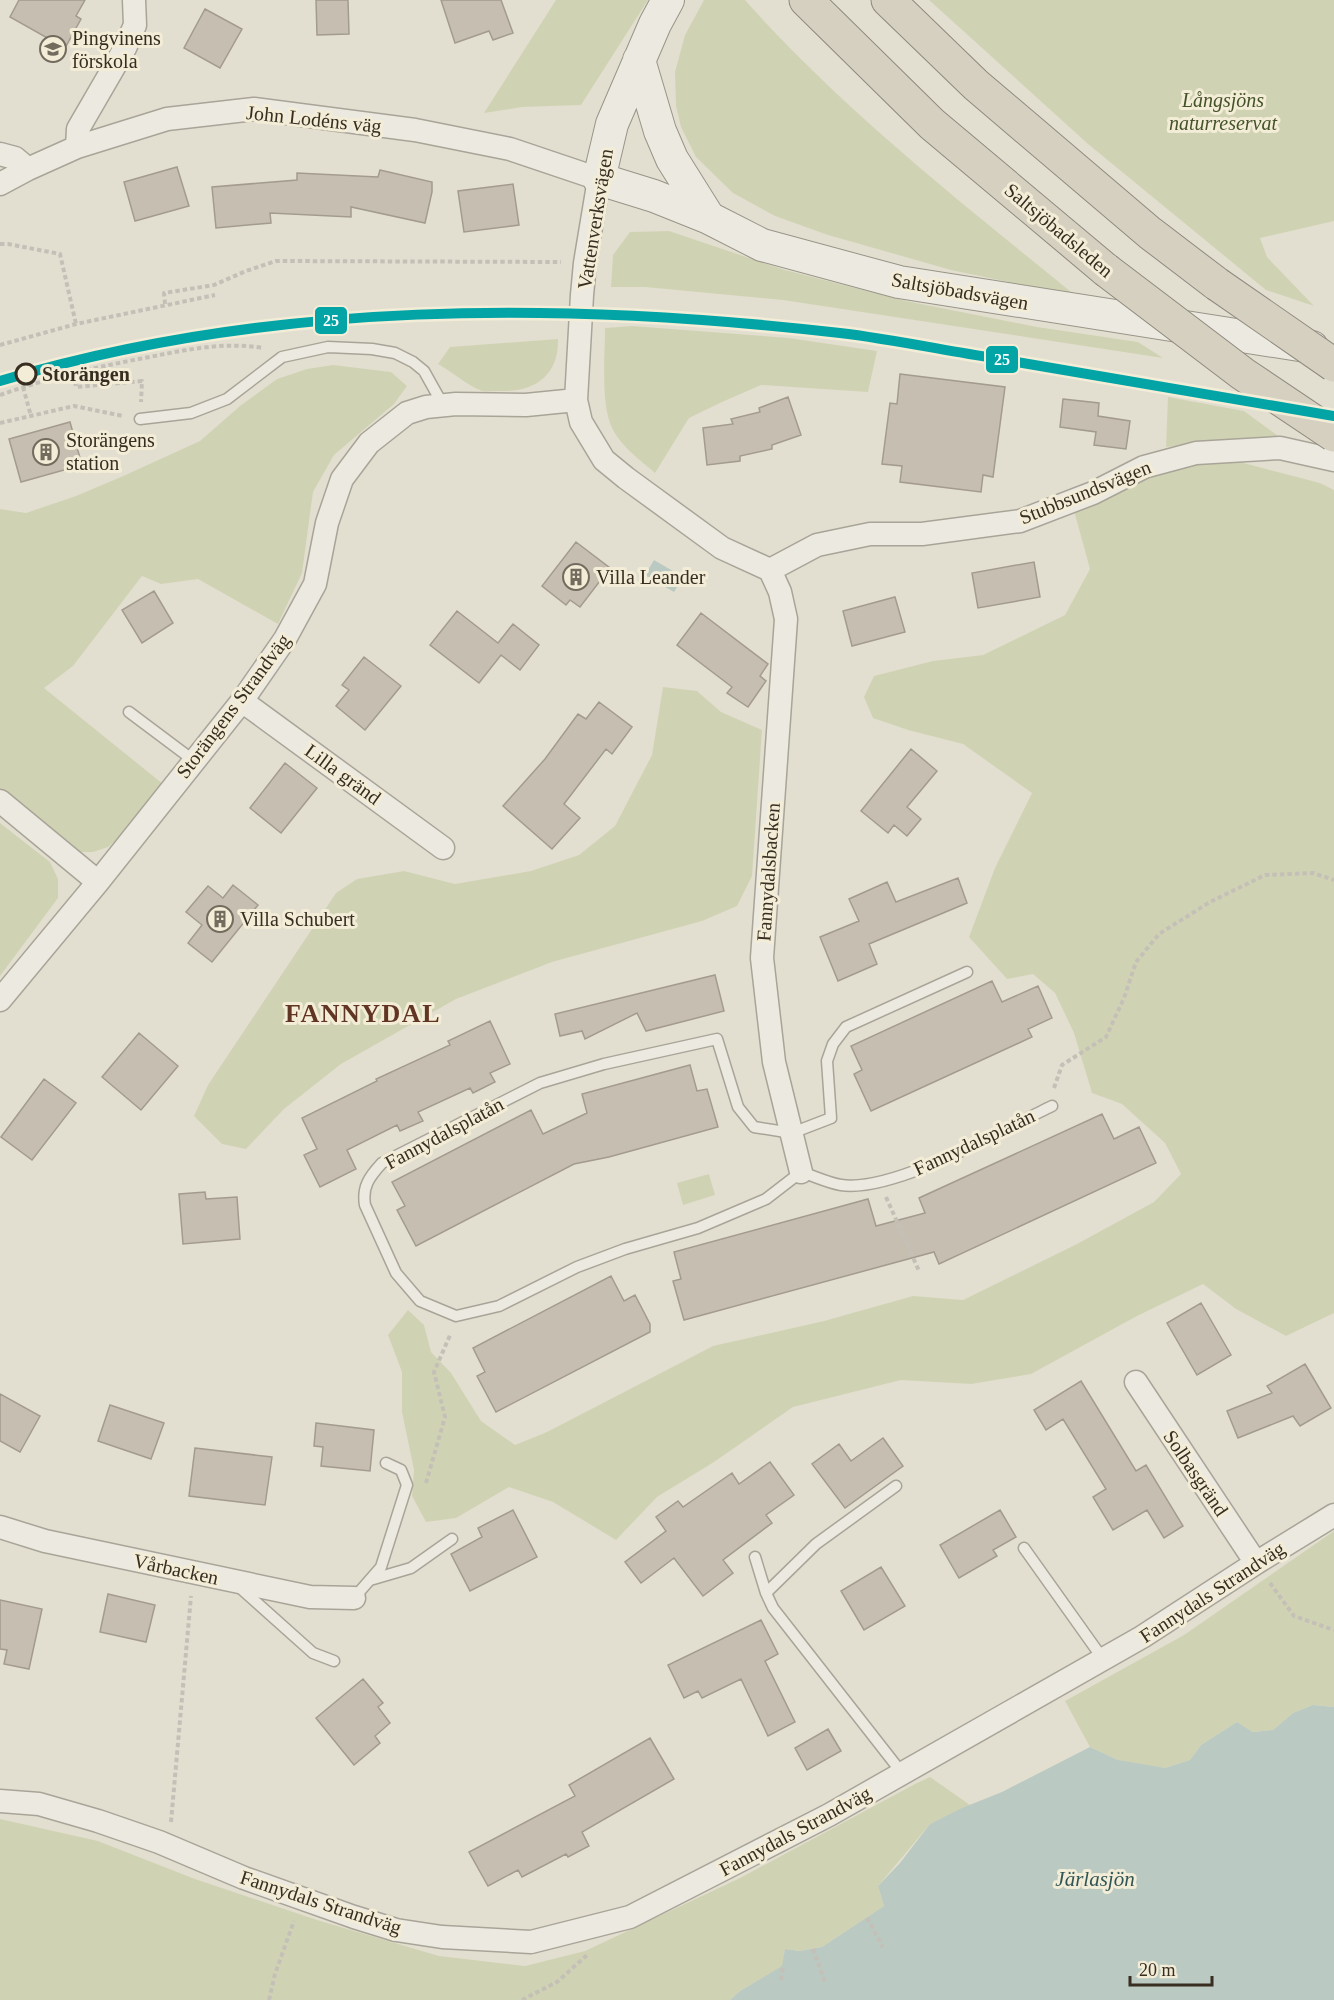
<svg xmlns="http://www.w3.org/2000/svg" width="1334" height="2000" viewBox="0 0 1334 2000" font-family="'Times New Roman',serif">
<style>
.green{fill:#d0d3b3}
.water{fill:#bac9c1}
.building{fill:#c6beb1;stroke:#a39b8f;stroke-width:1.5}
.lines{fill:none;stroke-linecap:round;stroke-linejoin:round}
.lane-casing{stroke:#a9a498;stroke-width:13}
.street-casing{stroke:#a9a498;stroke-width:25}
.secondary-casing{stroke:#989488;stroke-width:34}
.highway-casing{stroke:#8e897f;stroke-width:35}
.path{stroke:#c4c0b7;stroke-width:4;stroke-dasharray:4.5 3;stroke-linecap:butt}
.lane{stroke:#ece9e0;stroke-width:10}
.street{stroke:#ece9e0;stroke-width:22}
.secondary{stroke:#ece9e0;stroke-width:32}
.highway{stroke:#d6d0c0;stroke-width:33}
.highway-bridge-casing{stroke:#8e897f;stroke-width:35;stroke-linecap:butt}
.highway-bridge{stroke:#d6d0c0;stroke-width:33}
.rail-1-casing{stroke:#f3edd7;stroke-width:15}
.rail-1{stroke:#03a4a6;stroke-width:10}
.stop-dot{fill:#f3edd7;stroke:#372d21;stroke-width:3}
.labels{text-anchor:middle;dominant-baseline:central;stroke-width:6;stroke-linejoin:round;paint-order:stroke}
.poi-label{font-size:20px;fill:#372d21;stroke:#f3edd7;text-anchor:start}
.park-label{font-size:20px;font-style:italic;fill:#445229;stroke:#f3edd7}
.street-label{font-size:20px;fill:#372d21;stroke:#f3edd7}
.stop-label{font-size:20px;font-weight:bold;fill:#372d21;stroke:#f3edd7;text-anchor:start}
.water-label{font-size:21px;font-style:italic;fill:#315556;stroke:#f3edd7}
.district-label{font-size:26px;font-weight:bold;letter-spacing:1.5px;fill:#613523;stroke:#f3edd7}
.line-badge{stroke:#f3edd7;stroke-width:2}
.badge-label{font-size:16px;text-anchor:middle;font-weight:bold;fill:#fff}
</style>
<rect width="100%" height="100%" fill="#e3dfd0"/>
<path class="green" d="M556,0H648L581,105L522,107L484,113Z
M704,0H745C844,111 961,202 1076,296L951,270L828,235L775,216L733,193L696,157L681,127L676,106L675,72L685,35Z
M929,0H1334V221L1260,238L1267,257L1314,306L1266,290L1088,144Z
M669,231L785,270L906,301L1037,327L1138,342L1163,358L783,300L645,287H611L613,255L630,232Z
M632,326L789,338L877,351L868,392L761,385L722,402L689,418L655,473C640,460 622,447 613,430C600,405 605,356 605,328Z
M558,339C559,375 535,392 501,391C495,391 487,392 482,391C467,385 452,372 438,364L450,347Z
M333,365L391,372L407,386L394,404L334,455L313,492L302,573L278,624L198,579L161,584L142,576L73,666L44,688L163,784L121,836L108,847L93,852H76L0,793V509L26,513L76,496L121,477L200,441L240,406L277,379L307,369Z
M1168,397L1244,411L1278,436L1166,447Z
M1232,460L1320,483L1334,490V1313L1286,1336L1236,1309L1203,1284L1137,1316L1031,1374L971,1384L901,1380L793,1407L714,1462L657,1497L616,1540L553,1502L509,1487L456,1518L426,1522L412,1496L414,1470L402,1412V1372L388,1335L408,1310L424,1325L431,1352L451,1373L481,1421L515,1445L547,1432L713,1346L824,1321L913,1296L963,1300L1077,1244L1154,1202L1181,1174L1165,1143L1122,1104L1092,1093L1074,1033L1055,993L1033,974L1007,979L969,937L995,868L1032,793L963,744L908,730L873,718L864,697L874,676L933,661L983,655L1065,615L1090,569L1073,507L1154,469Z
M663,687L697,691L721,712L762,730L752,876L737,906L702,921L552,962L456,999L341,1064L284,1109L246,1149L222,1144L194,1116L208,1085L336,893L357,879L404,871L455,884L531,871L579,855L615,826L652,755Z
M0,823L50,862L58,879V898L0,976Z
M709,1174L715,1195L683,1205L677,1183Z
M1334,1531V1707L1313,1705L1293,1713L1273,1730L1253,1732L1237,1722L1201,1745L1190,1760L1165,1768L1144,1766L1118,1760L1090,1747L1065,1701L1184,1635Z
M930,1777L970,1805L930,1824L878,1886L884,1906L822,1947L799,1951L785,1949L783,1966L740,1991L730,2000H0V1819L98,1841L195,1879L317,1920L439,1956L525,1966L585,1951L740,1878L915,1784Z"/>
<path class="water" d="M654,560L683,577L674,592L645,575Z
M1313,1705L1334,1707V2000H730L740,1991L782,1966L785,1949L799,1951L822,1947L884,1906L878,1886L900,1863L930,1824L962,1808L1002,1792L1090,1747L1118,1760L1165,1768L1190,1760L1201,1745L1237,1722L1253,1732L1273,1730L1293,1713Z"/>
<path class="building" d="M19,0H85L76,16L81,19L65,48L10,17Z
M316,0H348L349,34L317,35Z
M441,0H501L513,33L493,40L489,31L455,43Z
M205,9L242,29L220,68L184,48Z
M177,167L189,206L135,221L124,182Z
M380,170L432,182V192L425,223L351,207V217L270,213L271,223L216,228L212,187L297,180V173L378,177Z
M513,184L519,225L464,232L458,191Z
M900,374L1005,387L993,477L983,475L981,492L900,482L902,466L882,464L890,403L897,404Z
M788,397L801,435L772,445V449L740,456V461L707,465L703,428L733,424L731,419L760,412L759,408Z
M1063,399L1099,403L1098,416L1130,421L1126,449L1094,445L1096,432L1060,427Z
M70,422L82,465L21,482L9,439Z
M576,542L610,568L580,607L570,600L566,605L542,586Z
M1034,562L1040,597L978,608L972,573Z
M154,591L173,623L142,643L122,610Z
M895,597L905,632L852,646L843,611Z
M457,611L498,643L513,624L539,645L520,670L501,655L479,683L430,645Z
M701,613L768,664L760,676L766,681L748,707L727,693L732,687L677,645Z
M364,657L401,686L365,730L336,706L349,690L342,685Z
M599,702L632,727L612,754L606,749L564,804L580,818L552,849L503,806L545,759L578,714L586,719Z
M911,749L937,771L907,807L921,819L907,836L894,825L888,833L861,811Z
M285,763L317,788L281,833L250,808Z
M958,878L967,903L869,944L877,964L838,981L820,937L859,921L849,899L887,882L896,902Z
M233,885L258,905L212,962L188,943L202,925L186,912L208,886L223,898Z
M715,975L724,1011L646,1031L637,1013L585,1039L582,1031L560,1036L555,1014Z
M992,981L1002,1002L1038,986L1052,1018L1028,1029L1032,1037L871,1111L854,1074L862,1070L851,1046Z
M490,1021L510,1064L490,1073L495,1082L473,1093L470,1088L418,1112L423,1121L400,1131L397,1125L347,1150L356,1169L320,1187L304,1155L317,1149L302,1118L377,1081L376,1079L450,1045L448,1041Z
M139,1033L178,1066L141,1110L102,1077Z
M690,1065L697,1091L707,1089L718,1127L609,1157L574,1164L416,1246L397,1210L405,1206L392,1182L531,1110L543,1134L587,1113L582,1094Z
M44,1079L76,1103L32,1160L1,1137Z
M1102,1114L1114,1139L1139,1127L1156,1163L939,1264L934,1252L684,1320L673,1281L681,1279L674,1252L868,1199L876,1226L925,1213L919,1198Z
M205,1192L206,1199L237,1197L240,1239L183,1244L179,1194Z
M611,1276L624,1301L635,1295L650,1324V1332L496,1412L477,1376L485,1372L473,1348Z
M1201,1303L1231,1355L1197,1375L1167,1323Z
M1305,1364L1331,1408L1300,1426L1293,1416L1238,1438L1227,1411L1272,1393L1267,1386Z
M1081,1381L1136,1471L1146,1465L1183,1526L1164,1538L1147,1510L1113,1530L1093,1497L1106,1489L1063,1419L1046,1430L1034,1410Z
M0,1394L40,1416L20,1452L0,1441Z
M110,1405L164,1423L151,1459L98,1441Z
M316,1423L374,1430L370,1471L321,1466L323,1447L314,1446Z
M883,1438L903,1466L845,1508L812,1464L839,1444L851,1461Z
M195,1448L272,1457L265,1505L189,1496Z
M770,1462L794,1495L766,1515L772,1523L723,1560L733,1573L703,1596L674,1558L641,1583L625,1562L666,1531L656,1517L678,1501L683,1507L732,1473L739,1484Z
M513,1510L537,1557L470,1591L451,1554L482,1537L478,1528Z
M1000,1510L1016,1537L993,1550L997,1556L959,1578L940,1545Z
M881,1567L905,1606L864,1630L841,1591Z
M108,1594L155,1605L146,1642L100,1632Z
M0,1600L42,1609L29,1669L4,1664L7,1650L0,1649Z
M761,1620L778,1654L765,1661L795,1722L768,1736L741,1679L702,1698L698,1691L684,1698L668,1665Z
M363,1679L383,1703L378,1707L390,1723L375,1736L380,1743L354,1765L316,1718Z
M828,1729L841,1751L807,1770L795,1748Z
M650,1738L674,1779L582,1832L589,1846L568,1857L566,1854L522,1877L518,1870L488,1886L469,1852L575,1796L569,1785Z"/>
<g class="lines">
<defs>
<path id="lane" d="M140,419L191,413L227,399L282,357L328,347L372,349L395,353L413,362L424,371L443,405
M129,712L193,760
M967,972L846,1027L833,1044L827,1061L831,1118L792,1133L754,1127L738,1107L717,1039L604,1064L540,1083L382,1163C369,1177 362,1187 365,1205L396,1273L420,1301L456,1316L499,1306L577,1267L625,1249L698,1228L766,1199L801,1172C814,1176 828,1183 841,1185C894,1193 1002,1130 1052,1106
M1024,1548L1103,1659
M755,1557L766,1593L773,1608L902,1773
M370,1580L411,1568L452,1539
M238,1586L313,1653L334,1661
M766,1593L816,1544L896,1486
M354,1598L381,1567L407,1485L401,1470L386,1463"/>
<path id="street" d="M77,147L78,129L125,48L135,25L134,0
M0,154L15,158L28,169L77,147L167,119L254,109L415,130L510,149L599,179L585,263L582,295L576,400L581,422L604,460L626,478L722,548L770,570
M0,184L28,169
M770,570L780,592L786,619L762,958L774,1062L801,1172
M770,570L817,545L870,534H922L1020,521L1093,493L1144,467L1196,453L1280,448L1334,460
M242,701L443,848
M0,801L98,882
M0,1000L98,882L242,701L285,639L315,584L327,523L342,479L369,443L407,413L426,407L456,404L526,405L576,400
M1136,1382L1256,1563
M0,1527L45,1541L310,1597L354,1598
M0,1801L39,1804L98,1821L159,1842L244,1878L354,1917L396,1930L442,1937L531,1942L630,1917L829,1815L1142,1637L1256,1563L1334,1515"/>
<path id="secondary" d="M668,0L655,24L612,124L599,179L654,196L709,218L762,245L899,282L1312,347
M639,60L660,131L672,159L709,218"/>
<path id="highway" d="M806,0L932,124L1106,270
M888,0L976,85L1150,233L1217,284"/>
</defs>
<use href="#lane" class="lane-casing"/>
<use href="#street" class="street-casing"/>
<use href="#secondary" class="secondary-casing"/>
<use href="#highway" class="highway-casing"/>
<path class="path" d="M0,244H8L60,254L76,324
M165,304L164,293L214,285L246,271L276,261L561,262
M0,345L76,324L215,295
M74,374L76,387L142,381L141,402
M23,387L31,416
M0,395C45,379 92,368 139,359C181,351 221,341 263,348
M0,423L74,406L123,416
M1054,1088L1062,1065L1106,1037L1124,998L1136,962L1159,934L1210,902L1265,875L1313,873L1334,880
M886,1197L919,1271
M426,1483L445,1417L434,1372L451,1333
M1270,1583L1294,1616L1334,1630
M171,1822L191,1596
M867,1918L883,1947
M813,1949L825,1982
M781,1980L783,1966
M269,2000L275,1974L294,1921
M522,2000L557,1982L587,1955"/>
<use href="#lane" class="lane"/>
<use href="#street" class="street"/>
<use href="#secondary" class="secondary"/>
<use href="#highway" class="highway"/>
<defs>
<path id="highway-bridge" d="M1106,270L1243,374L1334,435
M1217,284L1334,365"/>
</defs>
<use href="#highway-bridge" class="highway-bridge-casing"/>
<use href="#highway-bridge" class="highway-bridge"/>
<defs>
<path id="rail-1" d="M0,381C271,300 561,301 840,333C891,339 942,350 993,358C1107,377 1221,396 1334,416"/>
</defs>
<use href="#rail-1" class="rail-1-casing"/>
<use href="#rail-1" class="rail-1"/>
</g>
<defs>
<symbol id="school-ring" viewBox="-11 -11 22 22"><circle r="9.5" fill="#f3edd7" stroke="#736b5e" stroke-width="1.5"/><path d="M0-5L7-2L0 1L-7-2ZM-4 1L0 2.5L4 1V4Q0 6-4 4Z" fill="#736b5e"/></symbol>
<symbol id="building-ring" viewBox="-11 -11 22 22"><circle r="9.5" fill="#f3edd7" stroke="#736b5e" stroke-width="1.5"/><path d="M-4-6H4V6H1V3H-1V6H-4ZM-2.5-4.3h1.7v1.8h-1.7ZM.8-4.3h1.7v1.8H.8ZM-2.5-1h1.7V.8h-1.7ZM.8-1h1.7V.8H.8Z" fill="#736b5e"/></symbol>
</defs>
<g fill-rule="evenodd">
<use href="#school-ring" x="38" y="34" width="30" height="30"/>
<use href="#building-ring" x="31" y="437" width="30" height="30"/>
<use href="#building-ring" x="561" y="562" width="30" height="30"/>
<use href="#building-ring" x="205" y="904" width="30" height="30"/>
</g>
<circle class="stop-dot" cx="26" cy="374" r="10"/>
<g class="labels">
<g class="poi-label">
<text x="72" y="38">Pingvinens<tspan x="72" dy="23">förskola</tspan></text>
<text x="66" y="440">Storängens<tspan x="66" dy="23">station</tspan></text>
<text x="596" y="577">Villa Leander</text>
<text x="240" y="919">Villa Schubert</text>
</g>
<g class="park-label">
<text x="1223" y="100">Långsjöns<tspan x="1223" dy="23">naturreservat</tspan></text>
</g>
<g class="street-label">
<text transform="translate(314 119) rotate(6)">John Lodéns väg</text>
<text transform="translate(595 219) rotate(-81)">Vattenverksvägen</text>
<text transform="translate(1059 230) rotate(40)">Saltsjöbadsleden</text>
<text transform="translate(960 291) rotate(10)">Saltsjöbadsvägen</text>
<text transform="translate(1085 492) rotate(-22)">Stubbsundsvägen</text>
<text transform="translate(233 706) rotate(-53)">Storängens Strandväg</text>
<text transform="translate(343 774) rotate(36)">Lilla gränd</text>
<text transform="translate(768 872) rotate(-86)">Fannydalsbacken</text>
<text transform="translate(444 1133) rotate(-28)">Fannydalsplatån</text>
<text transform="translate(974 1142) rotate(-25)">Fannydalsplatån</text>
<text transform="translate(1196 1473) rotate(56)">Solbasgränd</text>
<text transform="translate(176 1569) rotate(12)">Vårbacken</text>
<text transform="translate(1212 1592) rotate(-33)">Fannydals Strandväg</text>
<text transform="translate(795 1831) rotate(-28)">Fannydals Strandväg</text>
<text transform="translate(321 1902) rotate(18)">Fannydals Strandväg</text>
</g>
<g class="stop-label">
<text x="42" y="374">Storängen</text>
</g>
<g class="water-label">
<text x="1095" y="1879">Järlasjön</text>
</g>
<g class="district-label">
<text x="363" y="1013">FANNYDAL</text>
</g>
</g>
<g class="line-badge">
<rect x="314" y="306" width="34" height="29" rx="6" fill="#03a4a6"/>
<rect x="985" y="345" width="34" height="29" rx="6" fill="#03a4a6"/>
</g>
<g class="badge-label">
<text x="331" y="326">25</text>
<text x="1002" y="365">25</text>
</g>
<path d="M1130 1976v9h82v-9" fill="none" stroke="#372d21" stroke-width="3"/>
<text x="1139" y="1976" font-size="18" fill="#372d21" stroke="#f3edd7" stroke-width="4.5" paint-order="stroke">20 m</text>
</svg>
